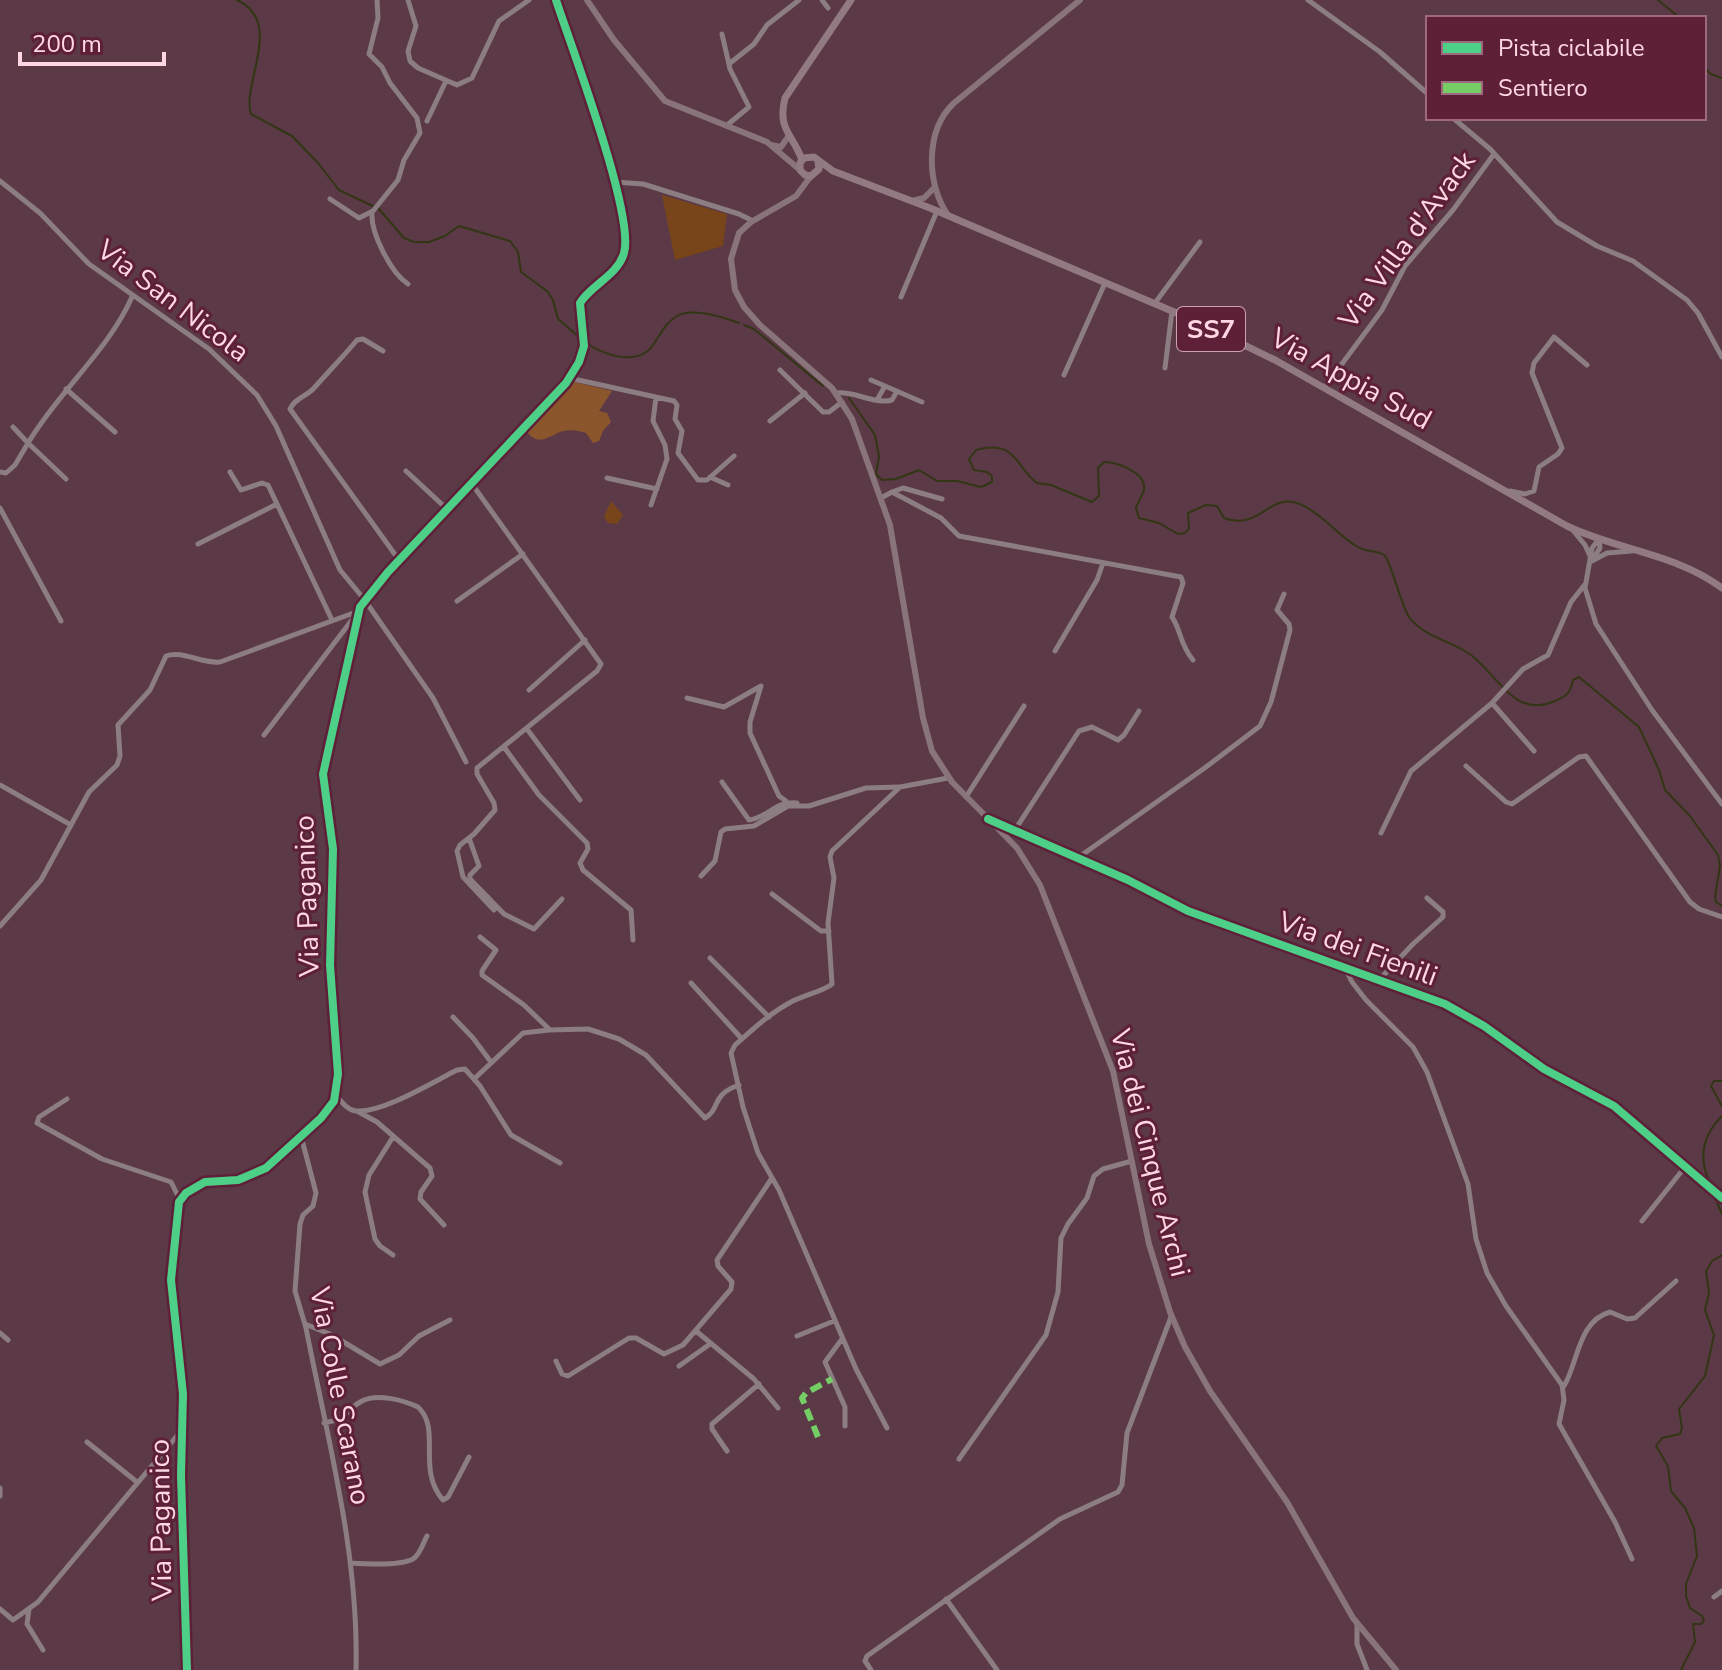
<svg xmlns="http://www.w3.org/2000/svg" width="1722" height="1670" viewBox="0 0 1722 1670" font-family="'Nunito Sans',sans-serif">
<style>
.green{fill:#78451b}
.forest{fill:#8c562c}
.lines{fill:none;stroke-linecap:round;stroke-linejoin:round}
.stream{stroke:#323614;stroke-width:2}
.minor{stroke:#8b7d82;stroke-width:5}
.tertiary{stroke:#8b7d82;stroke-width:6}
.secondary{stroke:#89747b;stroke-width:6}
.primary{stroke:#927a82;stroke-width:7}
.quiet{stroke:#74ce65;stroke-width:6;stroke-dasharray:12 6;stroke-linecap:butt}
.cycleway-casing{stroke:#5d2038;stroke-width:13}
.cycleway{stroke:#4dcf88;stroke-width:8}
.labels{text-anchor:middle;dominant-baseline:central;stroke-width:6;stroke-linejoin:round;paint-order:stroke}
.shield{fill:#5d2038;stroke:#cea0b0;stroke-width:2}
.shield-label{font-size:26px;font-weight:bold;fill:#ffd7e3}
.street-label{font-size:28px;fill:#ffd7e3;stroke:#5d2038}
</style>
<rect width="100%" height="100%" fill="#5b3946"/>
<path class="green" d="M662,195L727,214L723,246L675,260Z
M611,501L623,515L617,524L608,523L604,517Z"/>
<path class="forest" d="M570,381L612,391L599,411L607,413L611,422L603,431L599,441L593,443L586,433C578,430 568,429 560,432C546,438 538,446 526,431Z"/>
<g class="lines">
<path class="stream" d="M237,0C285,22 241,84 251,114L292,136L318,163L339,190L379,209L404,238L414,242H429L445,236L459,226L510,241L518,252L521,272L547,291L553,300L558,319L580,338
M1658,0L1680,18
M1704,67L1711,74L1722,78
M744,325L754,329L823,386
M585,342C603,355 638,367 653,345C661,334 665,323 677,316C693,307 723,317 739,323
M849,398L875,435L879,456L876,474L882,480L896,479L919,470L937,481H957L981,487L992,482V476L987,472L974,470L969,459L976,450C1017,439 1015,467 1037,483L1051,485L1092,502L1099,496L1098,468L1104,462C1115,461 1147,473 1144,489C1143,496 1138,501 1136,508L1139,518L1159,523L1178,534L1185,533L1189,528L1188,513L1206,505L1217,506L1224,518C1261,532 1270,489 1302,505C1322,514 1337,534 1356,546C1365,552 1375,550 1384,555C1390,558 1401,605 1409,617C1424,637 1452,641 1471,655C1498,675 1514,719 1555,701C1567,696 1571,692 1573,680L1579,677L1639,727L1659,770L1665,790L1690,816L1718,855L1720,866L1715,897L1716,902L1722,906
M1722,1081H1714L1711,1086L1722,1106
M1710,1183C1698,1158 1703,1135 1722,1116
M1715,1197L1722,1214
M1681,1670L1695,1642L1693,1624H1701L1704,1621L1702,1616L1690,1608L1686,1596V1584L1697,1556L1694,1528L1685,1508L1671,1491L1668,1466L1656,1446L1662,1438L1680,1434L1682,1428L1679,1409L1705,1376L1714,1335L1705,1310L1709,1293L1706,1271L1712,1261L1722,1255"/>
<path class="minor" d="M408,0L416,26L408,51L410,61L418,68L457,85L472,78L499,21L529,0
M822,0L828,8
M1308,0L1380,52L1428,94
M722,34L730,69L749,107L726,126
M729,64L754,44L767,25L799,0
M1453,118L1490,149L1557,222L1597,246L1633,261L1687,300L1698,313L1722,357
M427,121L446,81
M0,181L40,213L89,264L209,349L257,395L276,426L340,570L364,599L433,698L466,762
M614,182L643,184L739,214L753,221
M330,199L359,218L373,211L398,180L404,160L420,133L417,118L390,83L382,67L369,54L378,18L377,0
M372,212C370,232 391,273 408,284
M901,297L937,211
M1155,303L1200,242
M383,351L363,339L357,340C343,357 328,372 314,388C306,397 295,398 290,409L399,560
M1165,368L1172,311
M780,370L823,412H829L842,402
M1064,375L1105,283
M569,378L674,401L677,405L675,419L682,431L678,453L698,480H707L734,456
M871,380L922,402
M1324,388L1382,310L1405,266L1453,210L1494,154
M66,389L115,432
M837,393C855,391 875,405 892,400L897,391
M877,400L885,386
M770,421L805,393
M406,471L448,510
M0,472L6,473L15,465L28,443L13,427
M230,472L241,490L262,483L268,485L332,620
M710,477L728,485
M607,478L657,489
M66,479L28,443C59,391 108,351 132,297
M472,484L601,664L597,671L477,768V774L494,803L495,810L474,834L460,845L457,851L463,877L494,910
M1510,491L1525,494L1534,491L1539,467L1558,454L1562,448L1532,373L1534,363L1554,337L1587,365
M892,492L903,488L942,499
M881,498L892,492L941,518L959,536L1181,577L1183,583L1172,617C1182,632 1179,643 1193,660
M651,505L667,459L665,445L653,421L656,397
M0,508L61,621
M1571,528L1585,545L1590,556
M1599,539L1592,548L1585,588L1596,624L1652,710L1722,804
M198,544L277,504
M1594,557L1600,548L1599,539
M1592,561L1607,553L1632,551
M457,601L523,554
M1055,651L1097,580L1103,563
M529,690L585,640
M687,698L724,707L761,686L750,722V733L779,796L786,801
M1492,703L1534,751
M527,729L580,800
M264,735L358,612
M504,747L539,795L587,843L588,849L580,863L583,870L631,910L633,940
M1466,766L1506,802L1512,804L1579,757L1586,756L1690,902L1699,909L1722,917
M722,782L749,820C767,818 777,800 797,803
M0,785L71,825
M966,797L1024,706
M1015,830L1079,731L1092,727L1118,740L1124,735L1139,711
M1381,833L1411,771L1492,703L1523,669L1548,655L1571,602L1586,583
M469,838L479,866L470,875V879L504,914L534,929L562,899
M1079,857L1206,767L1260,726L1271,702L1290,630L1289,624L1277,610L1284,594
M701,876L715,861L721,832L725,829L754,826L788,806H809L866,788L899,787
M772,894L821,931H829
M0,926L41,880L89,792L117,765L120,756L118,725L150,690L166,656C182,650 202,664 220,662L359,611
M480,937L496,950L482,971V975L524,1005L549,1029
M710,958L769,1017
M1345,968L1352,982L1366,1000L1413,1047L1427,1072L1468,1184L1476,1239L1487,1273L1506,1306L1562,1385L1564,1400L1559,1424L1615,1522L1632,1559
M1380,979L1413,944L1443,917V912L1427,898
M691,983L742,1039
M453,1017L473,1038L491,1062
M474,1079L523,1033L549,1030L588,1029L619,1039L646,1055L705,1118C721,1109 710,1095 739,1085
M336,1095C341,1101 347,1110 356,1111C383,1113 433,1082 457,1070L465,1069L480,1086L511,1135L560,1163
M67,1099L39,1117L37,1123L102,1159L171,1182L180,1200
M357,1111L377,1122L430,1168L432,1176L421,1192L420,1199L444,1225
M301,1136L316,1193L313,1206L303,1215L300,1224L295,1291L306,1328C328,1441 359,1554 356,1670
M393,1137L369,1175L365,1192L375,1239L380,1246L393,1255
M1642,1221L1685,1167
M305,1324L332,1335L380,1364L399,1355L419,1336L450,1320
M696,1331L754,1379L778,1408
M0,1333L8,1340
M797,1336L834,1321
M842,1339L825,1362L845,1407V1426
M556,1361L562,1374L568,1376L629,1338H636L664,1354L683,1345L731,1289L732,1282L718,1266L717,1260L772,1178
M679,1366L710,1344
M1564,1386C1578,1363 1578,1321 1610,1312L1627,1319L1635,1318L1676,1281
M324,1423C352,1418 344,1410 362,1401C377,1393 403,1400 418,1407C442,1429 416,1469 443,1500L448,1497L469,1457
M887,1428L856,1369L779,1190L758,1153L743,1107L731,1053L735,1045C752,1030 770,1013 791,1002C802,996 826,990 832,984L828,923L834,878L830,857L832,851L900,787L948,778
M87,1442L137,1482
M727,1451L712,1429V1424L759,1384
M959,1459L1046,1335L1058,1292L1061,1238L1068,1224L1087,1198L1094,1176L1103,1169L1132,1161
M0,1488V1496
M351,1563C365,1564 400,1566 413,1559C420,1555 423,1543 427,1536
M1714,1597L1722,1591
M946,1599L997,1670
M0,1609L13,1620L38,1602L181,1431
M29,1609L27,1624L43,1650
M1357,1624V1644L1367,1670
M871,1670L865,1661L867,1656L1060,1519L1118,1492L1122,1485L1127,1433L1171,1317"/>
<path class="tertiary" d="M989,819L1128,880L1188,911L1445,1004L1484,1026L1544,1069L1614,1106L1722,1198
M187,1670L181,1475L183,1394L171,1280L179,1202L186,1193L205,1182L238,1180L266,1168L321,1118L334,1101L338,1074L330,965L333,849L323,774L360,607L388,572L566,383L579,362L584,346L580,303C591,285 618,275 624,253C635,215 571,46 556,0"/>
<path class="secondary" d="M587,0L614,40L665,101L767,142L800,170
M771,145L781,147L788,137
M811,176L796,196L751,222L739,233L731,259L735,290L744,307L760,325L832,388L852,419L890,525L923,718L932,751L952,782L1017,848L1040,885L1113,1071L1149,1244L1170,1312L1185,1347L1210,1391L1287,1502L1353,1618L1396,1670
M912,201L924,198L935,187
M948,215C926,184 925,130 954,103L1080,0"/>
<path class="primary" d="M802,160C793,134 777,130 785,98L851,0
M818,162L819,169L811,176L805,175L800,170V163L804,158L814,157L833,171L930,208L1193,320L1275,360L1567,526C1617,550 1677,554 1722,588"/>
<path class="quiet" d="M818,1437L802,1398L806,1393L832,1379"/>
<defs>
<path id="cycleway" d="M988,819L1128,880L1188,911L1445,1004L1484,1026L1544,1069L1614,1106L1722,1198
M187,1670L181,1475L183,1394L171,1280L179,1202L186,1193L205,1182L238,1180L266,1168L321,1118L334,1101L338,1074L330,965L333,849L323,774L360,607L388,572L566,383L579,362L584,346L580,303C591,285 618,275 624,253C635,215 571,46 556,0"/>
</defs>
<use href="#cycleway" class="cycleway-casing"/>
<use href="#cycleway" class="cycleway"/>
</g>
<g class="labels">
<rect class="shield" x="1177" y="307" width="68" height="44" rx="6"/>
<g class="shield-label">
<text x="1211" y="329">SS7</text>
</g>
<g class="street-label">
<text transform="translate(1407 240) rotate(-54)">Via Villa d'Avack</text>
<text transform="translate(173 301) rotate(37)">Via San Nicola</text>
<text transform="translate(1351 379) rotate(29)">Via Appia Sud</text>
<text transform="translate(307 896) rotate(-92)">Via Paganico</text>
<text transform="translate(1358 949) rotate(20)">Via dei Fienili</text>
<text transform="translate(1150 1153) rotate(76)">Via dei Cinque Archi</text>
<text transform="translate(340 1396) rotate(79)">Via Colle Scarano</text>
<text transform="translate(161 1520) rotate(-91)">Via Paganico</text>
</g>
</g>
<rect x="1426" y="16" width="280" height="104" fill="#5d2038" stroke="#9e697c" stroke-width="2"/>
<rect x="1442" y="42" width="40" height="12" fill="#4dcf88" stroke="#9e697c" stroke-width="2"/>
<text x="1498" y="56" font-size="24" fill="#ffd7e3">Pista ciclabile</text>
<rect x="1442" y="82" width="40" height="12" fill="#74ce65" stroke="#9e697c" stroke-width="2"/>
<text x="1498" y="96" font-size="24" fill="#ffd7e3">Sentiero</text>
<path d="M20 52v12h144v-12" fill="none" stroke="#ffd7e3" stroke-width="4"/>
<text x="32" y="52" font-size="24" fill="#ffd7e3" stroke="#5d2038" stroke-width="6" paint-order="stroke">200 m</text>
</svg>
